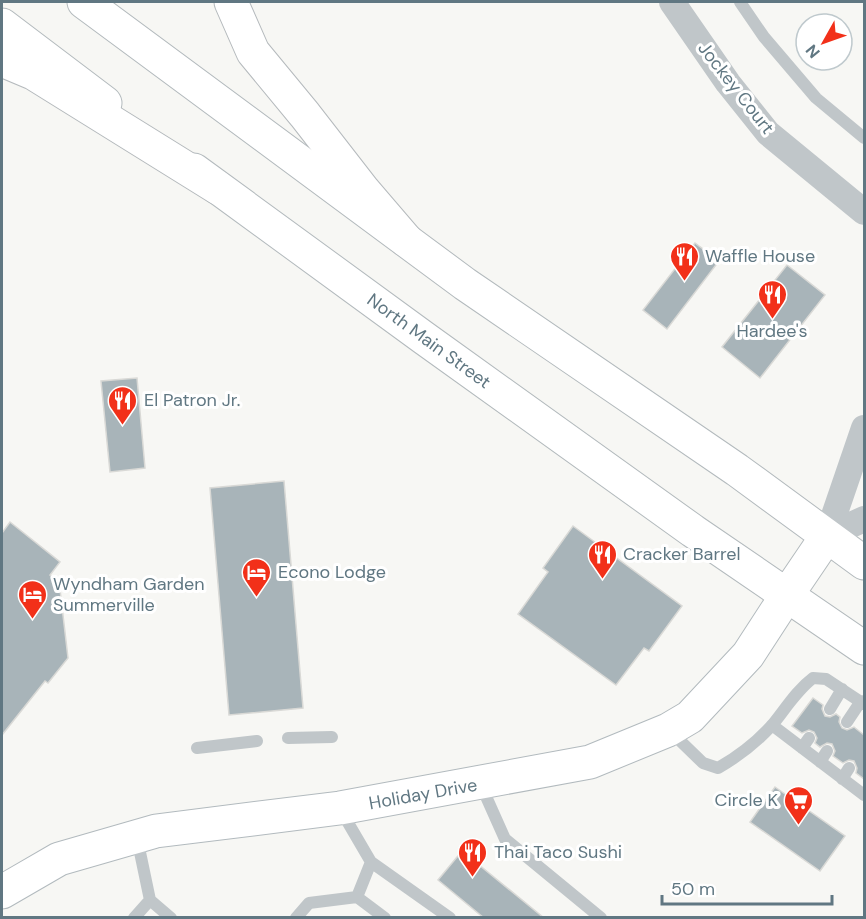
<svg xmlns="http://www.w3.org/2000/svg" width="866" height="919" viewBox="0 0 866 919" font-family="'DM Sans',sans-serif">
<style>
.building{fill:#a8b4b9;stroke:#d9d9d6;stroke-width:1.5}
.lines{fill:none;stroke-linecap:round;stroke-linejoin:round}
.secondary-casing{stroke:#b2babe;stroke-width:35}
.primary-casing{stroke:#b3babd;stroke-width:35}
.highway-casing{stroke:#b5babd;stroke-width:35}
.lane{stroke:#c0c6c9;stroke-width:12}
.street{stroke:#c0c6c9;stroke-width:26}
.secondary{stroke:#fff;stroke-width:33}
.primary{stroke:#fff;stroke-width:33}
.highway{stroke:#fff;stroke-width:33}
.labels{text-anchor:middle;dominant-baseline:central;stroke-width:6;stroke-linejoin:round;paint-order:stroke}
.street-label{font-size:18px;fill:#607782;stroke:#fff}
.poi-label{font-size:18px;fill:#607782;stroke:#fff;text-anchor:start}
</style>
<rect width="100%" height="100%" fill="#f7f7f4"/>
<path class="building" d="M695,243L719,261L667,329L643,310Z
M787,265L825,295L760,378L722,347Z
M137,378L145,468L110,472L101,381Z
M284,481L303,708L229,715L210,488Z
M10,522L60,562L50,575L59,581L68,658L48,683L45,681L2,735V533Z
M573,526L682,606L649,651L644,648L616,685L518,614L548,572L543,568Z
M813,698L823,705L822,709L825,716L830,717L836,714L840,717L839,722L842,728L847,730L854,727L864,735V779L856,773L857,768L854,761L849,760L843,763L833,756L835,751L832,744L827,743L820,747L815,743L817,738L814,732L809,730L802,733L792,726Z
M775,787L845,836L820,871L750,822Z
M462,851L544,918H484L438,880Z"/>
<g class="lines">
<defs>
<path id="secondary" d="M2,892L59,859L156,831L340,808L590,762L668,730L690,717L748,655L787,595"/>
<path id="primary" d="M84,2L465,284L737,470L864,563
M2,25L105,103
M194,170L424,338L693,531L864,648
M787,595L827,536"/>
<path id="highway" d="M231,2L253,52L305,115L364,191L406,240
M2,60L33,73L218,188"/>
</defs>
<use href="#secondary" class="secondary-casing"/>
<use href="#primary" class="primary-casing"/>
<use href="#highway" class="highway-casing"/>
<path class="lane" d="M740,2L764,37L816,98L864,138
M830,709L842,689
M847,722L861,701
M772,725L864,795
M669,730L703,763L718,768C739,756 757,742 773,724C786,708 797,690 813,678L826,679L864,704
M288,738L332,737
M197,748L257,741
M802,748L809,738
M820,762L827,751
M842,779L849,768
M480,783L505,839L601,918
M340,809L371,862L450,918
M137,838L150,900L171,918
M357,897L371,862
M134,918L150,900
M296,918L309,903L357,897L385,918"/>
<path class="street" d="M672,2L728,83L768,133L864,212
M827,536L864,428
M827,536L864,519"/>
<use href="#secondary" class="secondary"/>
<use href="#primary" class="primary"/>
<use href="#highway" class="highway"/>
</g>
<defs>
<symbol id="restaurant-pin" viewBox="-11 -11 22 30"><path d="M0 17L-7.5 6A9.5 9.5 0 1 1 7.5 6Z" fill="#f23019" stroke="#fff"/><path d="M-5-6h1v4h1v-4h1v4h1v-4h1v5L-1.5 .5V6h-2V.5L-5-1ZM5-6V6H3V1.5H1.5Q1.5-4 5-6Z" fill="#fff"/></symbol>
<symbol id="hotel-pin" viewBox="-11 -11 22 30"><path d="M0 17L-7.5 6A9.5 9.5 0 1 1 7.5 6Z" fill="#f23019" stroke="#fff"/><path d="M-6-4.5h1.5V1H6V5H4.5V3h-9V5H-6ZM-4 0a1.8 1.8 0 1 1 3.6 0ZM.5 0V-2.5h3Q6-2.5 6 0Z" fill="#fff"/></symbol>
<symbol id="supermarket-pin" viewBox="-11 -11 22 30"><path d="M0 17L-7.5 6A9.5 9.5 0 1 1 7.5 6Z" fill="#f23019" stroke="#fff"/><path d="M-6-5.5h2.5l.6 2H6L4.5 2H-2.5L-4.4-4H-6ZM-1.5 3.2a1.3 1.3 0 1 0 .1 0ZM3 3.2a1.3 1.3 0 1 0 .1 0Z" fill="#fff"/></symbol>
</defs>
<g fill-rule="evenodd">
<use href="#restaurant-pin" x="668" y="240" width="33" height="45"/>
<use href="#restaurant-pin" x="756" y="278" width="33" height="45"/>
<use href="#restaurant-pin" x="106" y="384" width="33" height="45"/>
<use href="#restaurant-pin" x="586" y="538" width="33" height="45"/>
<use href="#hotel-pin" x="240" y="556" width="33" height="45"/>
<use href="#hotel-pin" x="16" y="578" width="33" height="45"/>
<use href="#supermarket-pin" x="782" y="784" width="33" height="45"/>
<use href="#restaurant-pin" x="456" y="836" width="33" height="45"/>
</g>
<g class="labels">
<g class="street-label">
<text transform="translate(736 88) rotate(52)">Jockey Court</text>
<text transform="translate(429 341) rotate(36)">North Main Street</text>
<text transform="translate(423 794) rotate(-10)">Holiday Drive</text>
</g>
<g class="poi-label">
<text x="705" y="256">Waffle House</text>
<text x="772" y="331" text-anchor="middle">Hardee's</text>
<text x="144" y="400">El Patron Jr.</text>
<text x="623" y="554">Cracker Barrel</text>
<text x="278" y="572">Econo Lodge</text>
<text x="53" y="584">Wyndham Garden<tspan x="53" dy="21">Summerville</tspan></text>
<text x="778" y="800" text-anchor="end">Circle K</text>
<text x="494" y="852">Thai Taco Sushi</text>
</g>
</g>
<rect width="866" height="919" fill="none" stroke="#607782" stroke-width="6"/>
<g transform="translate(824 42) rotate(230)"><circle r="28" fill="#ffffff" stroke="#bfc9cd" stroke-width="1.5"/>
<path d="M0-4.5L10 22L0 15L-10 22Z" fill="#f23019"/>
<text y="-9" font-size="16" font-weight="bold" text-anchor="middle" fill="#607782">N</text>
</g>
<path d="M662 895v9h170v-9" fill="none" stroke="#607782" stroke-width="3"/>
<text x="671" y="895" font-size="18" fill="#607782" stroke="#ffffff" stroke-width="4.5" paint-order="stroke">50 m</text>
</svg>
